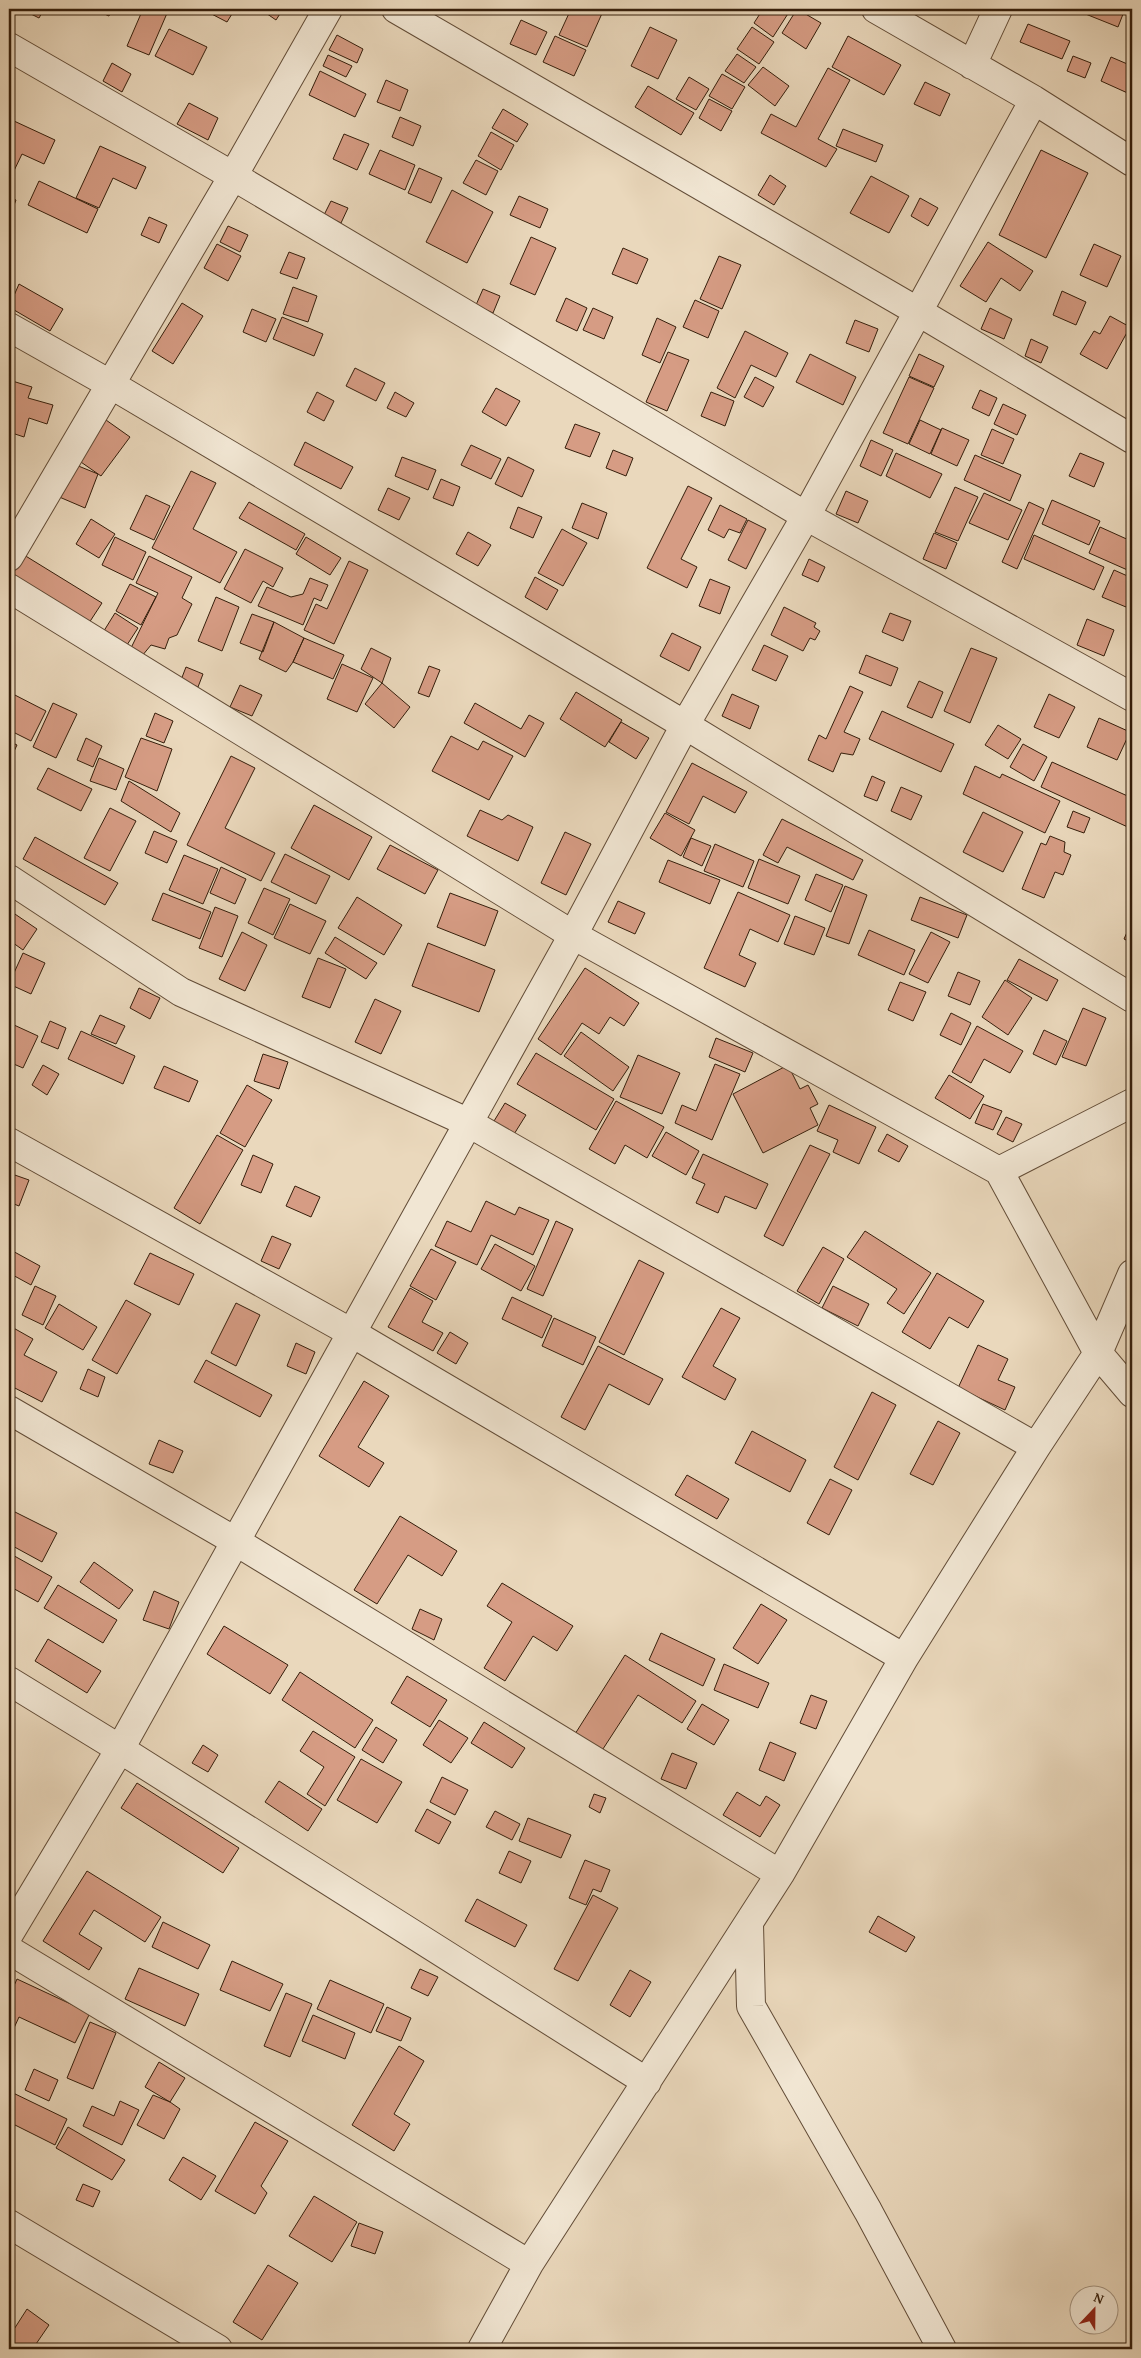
<svg xmlns="http://www.w3.org/2000/svg" width="1141" height="2358" viewBox="0 0 1141 2358" font-family="'Gentium Book Plus',serif">
<style>
.building{fill:#d69c84;stroke:#351e0b}
.lines{fill:none;stroke-linecap:round;stroke-linejoin:round}
.minor-casing{stroke:#624c37;stroke-width:30}
.minor{stroke:#f1e6d3;stroke-width:28}
</style>
<rect width="100%" height="100%" fill="#ead8bc"/>
<filter id="stains"><feTurbulence type="fractalNoise" baseFrequency=".004" numOctaves="4"/><feColorMatrix values="0 0 0 0 .2 0 0 0 0 .09 0 0 0 0 .02 0 0 0 .5 -.17"/></filter>
<radialGradient id="worn" r=".72"><stop offset=".6" stop-color="#630" stop-opacity="0"/><stop offset="1" stop-color="#630" stop-opacity=".3"/></radialGradient>
<path class="building" d="M21,9H44L39,18Z
M93,9H112L109,16Z
M143,9L168,11L149,55L127,46Z
M202,9H235L227,22Z
M260,9H283L276,20Z
M571,9H604L587,47L559,35Z
M763,9H791L773,37L754,23Z
M797,9L821,23L806,49L782,33Z
M1073,9H1125L1118,27Z
M521,20L547,32L536,55L510,44Z
M1028,24L1070,41L1062,59L1020,42Z
M650,27L677,40L658,79L631,66Z
M752,27L774,42L759,64L737,49Z
M169,29L207,47L193,75L155,56Z
M337,35L363,49L357,63L329,50Z
M555,36L586,50L574,76L543,62Z
M848,36L901,65L884,95L832,67Z
M737,54L756,67L744,83L725,71Z
M328,55L352,66L346,77L323,66Z
M1073,56L1091,63L1085,78L1067,71Z
M1111,57L1132,66V95L1101,81Z
M112,63L131,74L122,92L103,81Z
M763,67L789,86L775,106L748,85Z
M828,68L850,80L818,139L837,149L826,167L761,133L771,114L796,127Z
M320,71L366,94L355,117L309,95Z
M722,74L745,87L732,109L709,96Z
M689,77L709,89L696,110L676,99Z
M386,80L408,90L400,111L377,102Z
M925,82L950,94L940,116L914,104Z
M648,86L694,113L681,135L635,107Z
M709,99L732,111L721,131L699,118Z
M189,103L218,118L208,140L177,124Z
M503,109L528,124L517,142L492,128Z
M400,117L421,126L413,146L392,137Z
M14,121L55,140L44,164L22,154L11,177L9,132Z
M843,129L883,145L876,162L836,146Z
M491,132L514,145L501,170L478,156Z
M344,134L369,144L357,170L333,159Z
M100,146L146,167L136,189L113,178L99,208L76,198Z
M380,150L415,165L405,190L369,174Z
M1041,150L1088,173L1046,258L999,235Z
M476,160L498,171L486,195L463,183Z
M419,168L442,178L431,203L408,193Z
M770,175L786,186L774,205L758,195Z
M871,176L909,196L889,233L850,213Z
M39,181L98,209L87,233L28,205Z
M452,190L493,212L467,263L426,242Z
M519,196L548,209L540,228L510,215Z
M9,197L16,200L9,218Z
M920,198L938,208L928,226L911,216Z
M331,201L348,208L341,223L324,215Z
M149,217L167,225L159,243L141,235Z
M228,226L248,235L240,252L220,242Z
M531,237L556,248L535,295L510,284Z
M988,242L1033,271L1020,291L1001,278L986,302L960,286Z
M217,244L241,256L228,281L204,268Z
M1094,244L1121,256L1107,287L1080,275Z
M623,248L648,259L637,284L612,274Z
M289,252L305,258L297,279L280,273Z
M719,256L741,265L722,309L700,299Z
M19,284L63,309L50,331L9,307Z
M293,287L317,296L308,322L283,314Z
M483,289L500,296L493,313L476,305Z
M1062,291L1086,302L1076,325L1053,315Z
M566,298L587,308L577,331L556,321Z
M695,300L719,311L708,338L683,327Z
M182,303L203,316L173,364L152,351Z
M593,308L613,317L604,339L583,330Z
M990,308L1012,319L1004,339L981,329Z
M252,309L276,319L266,342L243,332Z
M1110,316L1130,327L1107,369L1080,354L1094,331L1100,334Z
M282,317L323,334L314,356L273,339Z
M657,318L676,327L660,363L642,355Z
M855,320L878,329L869,352L846,343Z
M745,331L788,353L776,377L751,365L735,398L717,388Z
M1031,339L1048,347L1041,363L1025,356Z
M668,352L689,360L667,411L646,402Z
M810,354L856,377L843,405L796,382Z
M919,354L944,366L934,387L909,376Z
M355,368L385,383L376,401L346,386Z
M755,377L774,387L763,407L744,397Z
M909,377L934,388L908,444L883,433Z
M9,380L32,387L28,398L53,405L47,424L29,418L24,437L9,432Z
M496,388L520,401L506,426L482,412Z
M980,390L997,398L989,416L972,408Z
M317,392L334,401L324,421L307,412Z
M395,392L414,403L406,417L387,408Z
M711,392L734,401L725,426L701,416Z
M1003,404L1026,415L1017,435L994,424Z
M106,420L130,437L101,476L78,460Z
M920,420L941,430L930,454L909,444Z
M575,424L600,433L590,457L565,448Z
M942,428L969,440L957,466L931,454Z
M992,429L1014,439L1003,464L981,455Z
M871,440L893,450L881,476L860,466Z
M305,442L353,467L341,489L294,465Z
M471,445L501,459L491,479L461,465Z
M613,450L633,458L626,476L606,468Z
M896,453L942,474L930,498L886,476Z
M1080,453L1104,463L1094,487L1069,476Z
M975,455L1021,475L1010,501L964,480Z
M402,457L436,470L428,490L395,476Z
M508,457L534,470L522,497L495,484Z
M71,463L98,474L85,508L57,496Z
M191,471L216,483L193,529L237,552L220,583L152,548Z
M441,479L460,487L453,506L433,498Z
M688,486L712,498L681,559L697,567L687,588L647,568Z
M955,487L978,497L958,541L935,532Z
M388,488L410,498L399,520L378,510Z
M846,491L868,501L858,523L836,514Z
M984,493L1022,510L1008,540L969,523Z
M146,495L170,506L154,540L130,529Z
M1052,500L1100,521L1089,545L1042,524Z
M249,502L305,534L296,550L239,518Z
M1029,502L1044,509L1017,569L1002,562Z
M582,503L607,513L598,539L572,528Z
M720,505L747,519L740,533L729,529L724,538L708,530Z
M518,507L542,517L533,538L510,528Z
M91,519L115,534L99,558L76,544Z
M748,520L766,529L746,569L728,560Z
M1100,527L1131,541L1132,538V572L1089,553Z
M562,529L587,543L563,586L538,573Z
M468,532L491,545L478,566L456,554Z
M934,533L957,543L946,569L923,559Z
M1034,535L1104,567L1094,590L1024,559Z
M115,537L146,552L133,580L102,565Z
M306,537L341,558L330,575L296,554Z
M245,549L283,568L273,587L263,581L251,603L224,589Z
M24,555L102,603L87,626L10,577Z
M149,556L192,577L182,598L192,604L177,635L169,638L165,649L151,645L142,656L130,650L158,593L136,583Z
M809,559L825,567L818,582L802,575Z
M349,561L368,570L334,644L304,630L316,604L327,609Z
M1114,570L1132,578V591L1126,607L1102,597Z
M535,577L558,590L547,610L525,597Z
M310,578L328,585L321,601L314,598L303,625L258,606L267,587L291,597L303,594Z
M710,579L730,587L720,614L699,606Z
M130,584L156,597L141,625L116,611Z
M216,597L239,607L222,651L198,641Z
M784,607L816,623L814,627L820,631L815,640L810,638L803,651L771,635Z
M115,613L138,628L125,648L102,634Z
M890,613L911,621L903,641L882,632Z
M252,614L274,622L263,652L240,643Z
M1087,619L1114,630L1104,656L1077,645Z
M274,622L304,638L293,662L286,672L259,659Z
M672,633L701,647L689,671L660,656Z
M304,638L344,655L333,679L293,662Z
M764,645L788,656L776,681L752,670Z
M371,648L391,658L382,683L361,669Z
M971,648L997,658L970,723L944,711Z
M866,655L898,668L891,686L859,673Z
M342,664L373,678L357,712L327,699Z
M429,666L440,670L429,697L418,693Z
M186,667L203,674L198,687L181,680Z
M919,681L943,692L932,718L907,707Z
M382,683L410,707L394,728L365,704Z
M240,685L262,695L252,716L230,707Z
M850,686L863,692L844,732L860,739L853,755L841,753L833,772L808,760L819,735L826,739Z
M9,692L46,711L31,741L9,730Z
M576,692L622,720L605,747L560,719Z
M732,694L759,706L750,729L722,716Z
M1049,694L1075,707L1059,738L1034,727Z
M53,703L77,714L56,758L33,747Z
M475,703L521,729L529,715L544,723L525,757L464,723Z
M882,711L954,744L941,772L869,739Z
M155,713L173,721L164,743L146,736Z
M1099,718L1130,732L1117,760L1087,747Z
M621,722L649,738L636,759L609,742Z
M998,725L1021,739L1008,759L985,745Z
M451,736L478,750L483,741L513,756L489,800L432,771Z
M86,738L102,746L93,767L77,760Z
M141,738L172,749L157,791L125,777Z
M9,741L17,745L9,762Z
M1023,744L1047,757L1034,781L1010,767Z
M231,756L255,768L225,828L275,853L261,881L187,845Z
M99,758L124,769L116,790L90,781Z
M1052,762L1132,798V829L1041,787Z
M692,763L747,792L735,813L703,796L689,824L666,812Z
M975,766L1000,778L1002,774L1060,801L1045,833L963,794Z
M48,768L92,789L81,811L37,789Z
M872,776L885,782L877,801L864,796Z
M129,781L180,813L171,832L121,801Z
M901,787L922,796L911,820L891,811Z
M314,805L372,837L349,880L291,848Z
M110,808L136,821L110,871L84,858Z
M480,810L502,820L508,815L533,827L518,861L467,836Z
M1073,811L1090,818L1084,833L1067,827Z
M983,812L1023,832L1003,872L963,852Z
M665,813L695,830L681,856L650,838Z
M782,819L863,860L853,880L787,847L778,863L763,855Z
M154,831L177,841L167,863L145,853Z
M565,832L591,844L566,895L541,883Z
M1050,836L1065,842L1064,852L1071,855L1063,875L1055,872L1044,898L1022,889L1041,843L1046,845Z
M35,837L118,883L105,905L23,859Z
M691,838L711,846L702,866L683,857Z
M715,844L754,861L743,887L704,871Z
M390,845L438,870L425,894L377,869Z
M285,854L330,876L316,904L271,882Z
M184,855L218,869L203,904L169,890Z
M759,859L800,876L788,904L748,888Z
M668,860L720,880L710,904L659,882Z
M221,867L246,879L235,904L210,893Z
M816,874L843,885L831,912L805,900Z
M845,886L867,895L849,944L826,936Z
M264,888L290,899L273,935L248,923Z
M738,892L790,915L778,942L750,929L739,955L756,963L745,987L704,968Z
M163,893L211,912L200,939L152,920Z
M450,893L498,911L485,946L437,927Z
M357,897L402,925L384,955L338,928Z
M920,897L967,915L958,938L911,920Z
M618,901L645,913L635,934L608,922Z
M290,904L326,921L310,954L274,938Z
M215,907L238,916L222,957L199,948Z
M9,910L37,929L23,950L9,940Z
M795,916L825,928L814,955L784,944Z
M1132,921V943L1124,939Z
M869,930L915,950L904,975L858,955Z
M242,932L267,945L245,991L219,979Z
M931,932L950,942L928,983L909,974Z
M335,937L377,963L366,979L325,953Z
M428,943L495,970L479,1012L412,986Z
M23,953L45,963L31,994L9,984Z
M318,958L346,969L330,1008L302,997Z
M1019,959L1058,980L1047,1001L1007,980Z
M585,968L639,1003L624,1026L610,1017L599,1034L582,1023L561,1055L538,1039Z
M958,972L980,981L970,1005L948,996Z
M1005,980L1032,998L1008,1035L982,1017Z
M900,982L926,992L913,1021L888,1010Z
M139,988L160,998L150,1019L130,1008Z
M375,999L401,1011L381,1054L355,1042Z
M1083,1008L1106,1018L1086,1066L1062,1057Z
M951,1013L971,1023L961,1045L940,1035Z
M100,1015L125,1026L116,1044L91,1034Z
M50,1021L66,1028L58,1049L41,1042Z
M14,1025L38,1036L23,1068L9,1062V1037Z
M977,1026L1023,1051L1010,1073L984,1059L971,1083L952,1072Z
M1044,1030L1067,1041L1056,1065L1033,1054Z
M81,1031L135,1056L123,1084L68,1059Z
M581,1032L629,1067L613,1091L564,1056Z
M716,1038L753,1053L745,1072L709,1057Z
M536,1053L614,1099L596,1130L517,1084Z
M263,1054L288,1062L279,1089L254,1081Z
M638,1055L680,1073L662,1114L620,1097Z
M715,1064L740,1074L712,1140L675,1123L682,1105L696,1111Z
M43,1065L59,1074L47,1095L32,1085Z
M788,1065L800,1089L808,1085L818,1104L810,1108L818,1125L763,1153L733,1094Z
M164,1066L198,1081L189,1102L154,1088Z
M949,1075L984,1096L970,1119L935,1098Z
M247,1085L272,1100L245,1147L220,1133Z
M616,1101L664,1127L647,1158L625,1145L615,1164L589,1149Z
M505,1103L526,1115L511,1139L491,1126Z
M983,1104L1002,1111L993,1130L975,1123Z
M829,1105L876,1127L859,1164L833,1152L838,1140L817,1131Z
M1006,1117L1022,1124L1013,1142L997,1134Z
M666,1132L699,1151L686,1175L652,1156Z
M887,1134L908,1146L899,1162L878,1151Z
M217,1135L243,1150L200,1224L174,1208Z
M810,1145L830,1154L783,1246L764,1236Z
M703,1154L768,1184L756,1209L725,1196L718,1213L696,1203L705,1184L692,1178Z
M253,1155L273,1164L261,1193L241,1185Z
M9,1173L29,1180L19,1206L9,1202Z
M295,1186L320,1197L311,1217L286,1206Z
M486,1201L515,1215L519,1207L549,1220L533,1255L491,1235L477,1265L435,1246L447,1221L471,1232Z
M556,1221L573,1229L543,1296L527,1289Z
M865,1231L931,1273L904,1314L887,1303L897,1289L847,1257Z
M272,1236L291,1244L279,1269L261,1261Z
M495,1244L535,1266L521,1291L481,1269Z
M823,1247L844,1259L819,1304L797,1291Z
M9,1249L40,1266L31,1285L9,1273Z
M431,1249L456,1262L436,1300L410,1286Z
M150,1253L194,1274L179,1305L134,1284Z
M639,1260L664,1273L624,1355L599,1342Z
M937,1273L984,1301L968,1328L949,1317L930,1349L902,1332Z
M35,1286L56,1296L43,1325L22,1315Z
M833,1286L869,1304L858,1326L822,1308Z
M410,1288L433,1301L422,1322L443,1333L433,1351L388,1327Z
M512,1297L552,1316L542,1338L502,1319Z
M126,1300L151,1314L117,1374L92,1360Z
M236,1303L260,1315L236,1366L211,1353Z
M59,1304L97,1327L83,1350L45,1328Z
M721,1308L740,1318L713,1366L736,1379L725,1400L682,1377Z
M554,1318L596,1337L583,1365L542,1346Z
M10,1326L33,1339L24,1355L57,1372L42,1402L9,1385Z
M450,1332L468,1343L456,1364L437,1353Z
M296,1343L315,1352L306,1374L287,1366Z
M978,1345L1008,1359L998,1380L1015,1387L1005,1410L958,1388Z
M598,1346L663,1379L649,1405L609,1384L585,1430L561,1417Z
M206,1360L272,1395L260,1417L194,1382Z
M88,1369L105,1377L98,1397L80,1389Z
M364,1381L389,1396L358,1447L384,1463L369,1487L319,1456Z
M872,1392L896,1405L858,1480L834,1467Z
M938,1421L960,1433L933,1485L910,1474Z
M752,1431L806,1460L790,1492L735,1463Z
M159,1440L183,1451L173,1473L149,1464Z
M687,1475L729,1499L717,1519L675,1495Z
M830,1479L852,1490L829,1535L807,1523Z
M11,1510L57,1533L42,1562L9,1544V1515Z
M400,1516L457,1551L442,1576L408,1555L377,1604L354,1590Z
M9,1553L52,1577L38,1602L9,1586Z
M94,1562L133,1590L119,1609L80,1582Z
M502,1583L573,1626L557,1651L533,1636L505,1681L484,1668L512,1622L487,1606Z
M58,1585L117,1620L103,1643L44,1608Z
M154,1591L179,1602L169,1629L143,1620Z
M761,1604L787,1620L758,1664L733,1648Z
M420,1609L442,1619L434,1640L412,1629Z
M224,1626L288,1665L270,1694L207,1654Z
M661,1633L715,1659L703,1686L649,1660Z
M48,1639L101,1671L87,1693L35,1661Z
M625,1655L696,1701L682,1723L638,1695L601,1752L575,1734Z
M724,1664L769,1683L758,1708L714,1690Z
M300,1672L373,1720L355,1748L282,1700Z
M407,1676L447,1700L430,1727L391,1703Z
M811,1695L827,1701L816,1729L800,1723Z
M702,1704L729,1720L714,1745L687,1729Z
M439,1720L468,1738L451,1763L423,1745Z
M484,1722L525,1748L512,1768L471,1743Z
M376,1727L397,1740L383,1763L362,1750Z
M313,1731L355,1757L325,1806L307,1794L324,1767L300,1751Z
M770,1742L796,1753L784,1781L759,1770Z
M203,1745L218,1755L208,1772L192,1763Z
M672,1753L697,1763L686,1789L661,1779Z
M361,1759L402,1782L377,1823L337,1800Z
M442,1777L468,1790L455,1815L430,1802Z
M279,1781L322,1809L308,1831L265,1802Z
M137,1783L239,1848L223,1873L121,1808Z
M737,1792L760,1806L766,1796L780,1805L760,1837L723,1815Z
M594,1794L606,1798L600,1813L589,1807Z
M427,1809L451,1822L439,1844L415,1831Z
M495,1811L520,1824L512,1840L486,1827Z
M528,1818L571,1835L561,1858L519,1841Z
M509,1851L531,1861L521,1883L499,1873Z
M585,1860L610,1870L601,1892L593,1889L586,1905L569,1898Z
M87,1871L161,1917L145,1942L94,1910L79,1934L102,1948L89,1970L43,1941Z
M593,1895L618,1908L578,1981L554,1969Z
M477,1899L527,1925L515,1947L465,1921Z
M878,1916L915,1937L906,1952L869,1932Z
M163,1922L210,1945L198,1969L152,1947Z
M232,1961L283,1984L270,2011L220,1990Z
M139,1968L199,1994L185,2026L125,1999Z
M420,1969L438,1977L428,1996L411,1988Z
M630,1970L651,1982L630,2017L610,2005Z
M17,1979L90,2013L75,2043L19,2017L9,2039V1997Z
M330,1980L384,2004L371,2033L317,2009Z
M286,1993L312,2004L290,2057L264,2046Z
M387,2007L411,2018L401,2041L376,2031Z
M313,2015L355,2033L345,2059L302,2041Z
M90,2022L116,2033L93,2089L67,2078Z
M399,2046L424,2061L394,2114L410,2124L394,2151L352,2125Z
M159,2062L185,2078L170,2102L145,2087Z
M34,2069L58,2080L49,2101L25,2090Z
M9,2091L67,2119L55,2145L9,2122Z
M153,2095L170,2102L180,2109L164,2139L137,2125Z
M120,2101L139,2110L122,2145L83,2126L92,2106L114,2116Z
M255,2122L288,2141L261,2186L267,2193L255,2214L215,2191Z
M68,2127L125,2160L112,2180L56,2148Z
M183,2157L216,2176L201,2200L169,2180Z
M83,2184L100,2191L93,2207L76,2200Z
M314,2196L357,2222L332,2262L289,2236Z
M359,2223L383,2232L375,2254L351,2246Z
M268,2265L298,2283L262,2340L233,2322Z
M27,2309L49,2325L36,2344L43,2349H9V2337Z"/>
<g class="lines">
<defs>
<path id="minor" d="M396,9L917,311L1132,439
M876,9L1034,100L1132,162
M9,47L233,176L806,516L1132,697
M972,65L998,9
M9,327L110,384L685,725L1132,998
M9,557L233,176L328,9
M9,588L573,935L999,1171L1132,1103
M9,879L181,992L467,1122L1036,1447
M9,1142L352,1333L904,1658
M999,1171L1098,1353L1132,1393
M9,1410L235,1541L780,1874
M9,1681L120,1749L647,2082
M749,1924L751,2006L868,2211L942,2349
M9,1934L120,1749L573,935L685,725L806,516L1034,100
M9,1950L529,2264
M9,2224L218,2349
M482,2349L529,2264L780,1874L904,1658L1036,1447L1098,1353L1132,1274"/>
</defs>
<use href="#minor" class="minor-casing"/>
<use href="#minor" class="minor"/>
</g>
<rect width="1141" height="2358" fill="none" stroke="#ead8bc" stroke-width="30"/>
<rect x="10" y="10" width="1121" height="2338" fill="none" stroke="#351e0b" stroke-width="2.5"/>
<rect x="15" y="15" width="1111" height="2328" fill="none" stroke="#351e0b"/>
<g transform="translate(1094 2310) rotate(22)"><circle r="24" fill="#f1e6d3" stroke="#a69683"/>
<path d="M0-4L9 19L0 12L-9 19Z" fill="#8f2418"/>
<text y="-8" font-size="14" font-weight="bold" text-anchor="middle" fill="#351e0b">N</text>
</g>
<rect width="100%" height="100%" filter="url(#stains)"/>
<rect width="100%" height="100%" fill="url(#worn)"/>
</svg>
